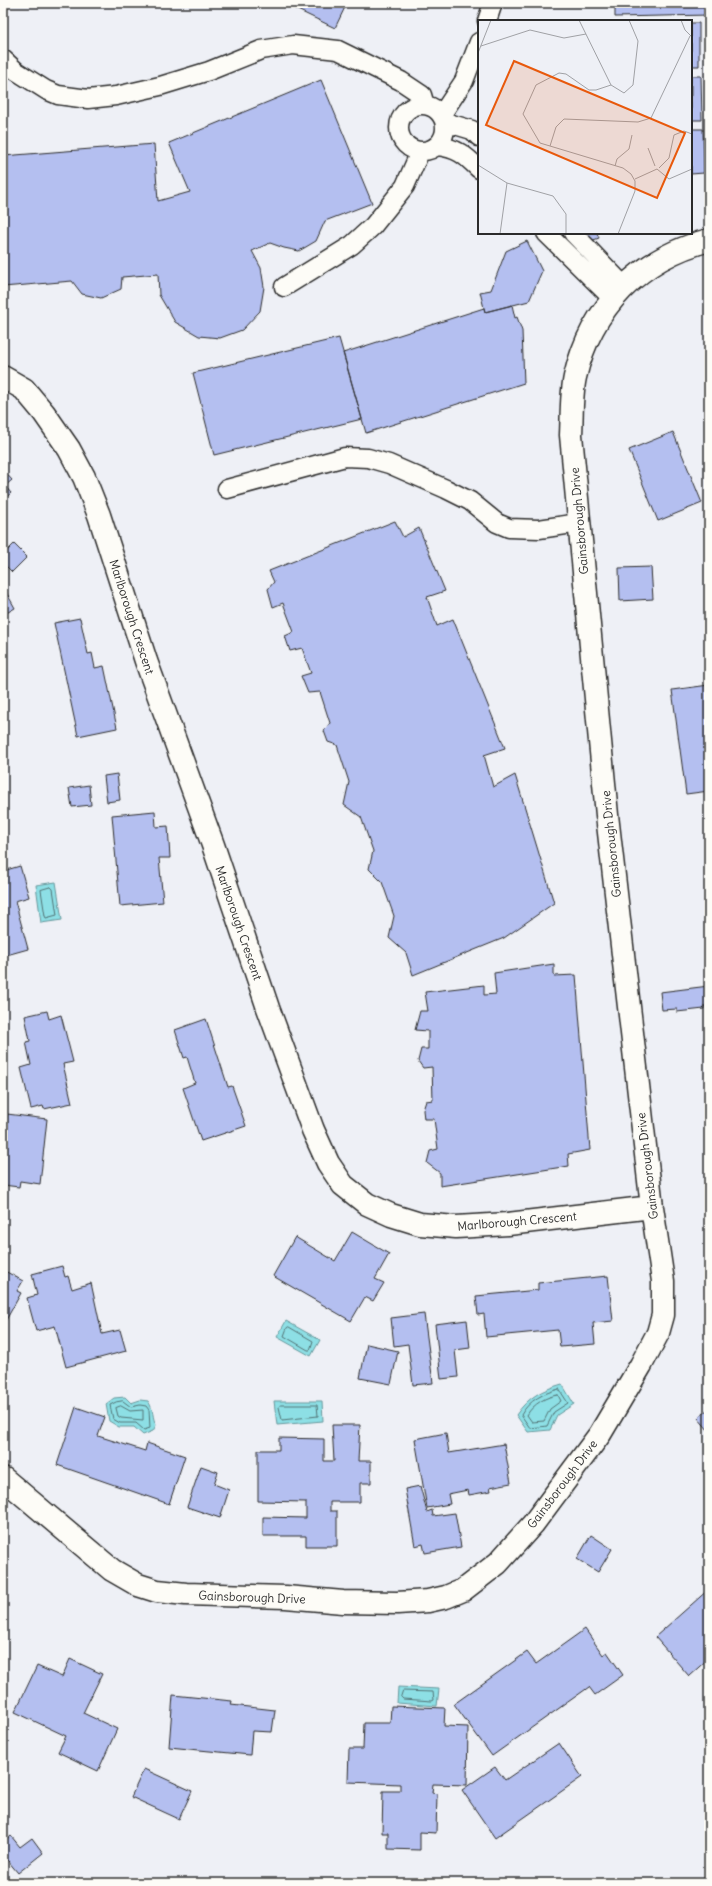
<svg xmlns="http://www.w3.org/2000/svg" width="712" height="1886" viewBox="0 0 712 1886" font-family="Delius,sans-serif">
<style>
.water{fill:#8ddfe5;stroke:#66979b}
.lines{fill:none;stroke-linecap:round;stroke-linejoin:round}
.shore{stroke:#527375;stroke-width:1}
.building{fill:#b4bff0;stroke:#2b2b2b}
.service-casing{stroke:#2b2b2b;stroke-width:21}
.minor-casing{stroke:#2b2b2b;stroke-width:25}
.service{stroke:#fdfcf7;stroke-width:18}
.minor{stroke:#fdfcf7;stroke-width:22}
.labels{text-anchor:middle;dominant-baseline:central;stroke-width:3;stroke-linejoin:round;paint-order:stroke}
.street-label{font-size:12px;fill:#2b2b2b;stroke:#fdfcf7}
.inset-road{fill:none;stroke:#a0a1a5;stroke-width:1}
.view{fill:#e8590c;fill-opacity:0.15;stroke:#e8590c;stroke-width:2}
.inset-edge{fill:none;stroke:#2b2b2b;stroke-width:2}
</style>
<rect width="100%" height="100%" fill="#eef0f6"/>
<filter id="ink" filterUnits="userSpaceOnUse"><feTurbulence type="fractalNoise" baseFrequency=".025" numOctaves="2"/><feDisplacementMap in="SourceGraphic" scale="8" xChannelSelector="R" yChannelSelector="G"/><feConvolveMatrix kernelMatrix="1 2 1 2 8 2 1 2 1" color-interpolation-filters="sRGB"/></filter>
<g filter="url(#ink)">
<path class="water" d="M56,882L62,920L41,923L36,885Z
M286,1321L320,1340L311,1356L277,1337Z
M562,1384L574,1404L557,1415L550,1430L528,1432L516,1415C528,1397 542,1390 562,1384Z
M125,1397L131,1403L140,1400L148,1401C154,1410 152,1417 156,1425L153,1431L143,1435L134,1427H119L109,1421L106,1404L114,1398Z
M274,1401H322L323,1421L277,1425Z
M398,1687L439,1689L437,1706L397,1703Z"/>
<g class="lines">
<path class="shore" d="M51,887L53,889L57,915L46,918L45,916L41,890Z
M289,1327L313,1341L310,1350H308L284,1336L287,1328Z
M559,1389L568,1403L554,1412L547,1426L530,1428L521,1415C529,1400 544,1393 559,1389Z
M558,1395L561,1401L550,1409L544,1421L532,1422L527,1415C533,1404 547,1396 558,1395Z
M123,1401L131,1407L140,1405L146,1406L149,1410L150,1428L144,1430L136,1423H120L113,1419L110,1405L116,1402Z
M281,1405H317L318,1416L282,1420L279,1407Z
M121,1406L130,1411L143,1410V1420L121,1418L118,1416L116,1408Z
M403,1691L433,1692L434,1700L432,1701L403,1699L401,1697Z"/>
</g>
<path class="building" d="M283,3H347L335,28Z
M615,3H709V15L615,17Z
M691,23H699V66H691Z
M707,24H709V83Z
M691,76H701L702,120H691Z
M321,80L372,203L325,221L316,241L299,251L284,248L270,243L252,251L261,268L264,287L260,311L242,330L220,338L199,336L175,322L159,295L158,274L122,277L121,289L101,298L82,294L72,281L3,287V156L154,144L158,201L190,192L169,143Z
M691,129H703L704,173L691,174Z
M591,233H597L599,238L588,242L586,235Z
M527,241L542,271L529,301L485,312L480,292L491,290L506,251Z
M512,305L515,318L517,317L522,331L524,383L366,433L343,353L484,308L485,312Z
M339,338L362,419L214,455L193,373Z
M673,432L702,503L658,521L629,450Z
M3,470L12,480L5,486L11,493L3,500Z
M395,521L403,537L419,528L445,591L427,597L437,626L453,619L505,748L484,755L493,787L515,775L554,903L504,938L413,975L406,953L389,938L394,916L382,882L369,869L373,851L361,817L344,805L349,782L337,745L328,742L324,731L330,723L320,692L308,693L301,676L311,673L302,648L290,651L285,636L294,632L283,603L273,607L268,589L274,582L269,571Z
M14,544L27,557L12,572L3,563V555Z
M651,567L653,599L620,601L619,568Z
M6,592L15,608L3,615V593Z
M80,618L88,654L92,653L95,668L104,666L117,728L78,736L54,623Z
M709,685V791L686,794L672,690Z
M117,774L120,800L107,802L104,776Z
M89,785L91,805L72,807L69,788Z
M155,811L156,827L168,826L170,858H159L163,902L120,906L112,815Z
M20,866L29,897L15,901L28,949L3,956V871Z
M554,964V976L576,975L590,1150L568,1154L569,1166L440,1186V1173L427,1163L430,1151L438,1149L434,1119H424L423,1110L426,1101L433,1100L432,1067L423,1068L418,1061L421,1049H428V1031L415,1030L420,1011H428L425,992L484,985V995L496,994L494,973Z
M709,986V1006H704V1009L677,1012V1009L662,1010L660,992Z
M47,1011L49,1019L61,1015L73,1062L63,1064L72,1103L44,1109L43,1106L31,1109L21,1068L31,1065L26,1042L30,1041L25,1016Z
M206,1019L228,1087L232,1086L246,1126L201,1141L183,1088L195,1083L187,1057L184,1058L175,1030Z
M7,1114L47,1119L40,1184L20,1181L19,1187L3,1185V1153Z
M352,1232L389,1254L375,1279L384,1283L373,1301L365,1297L351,1321L273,1276L295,1237L335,1261Z
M62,1266L65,1277L68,1276L72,1289L91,1283L102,1334L120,1330L126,1351L66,1367L55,1326L36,1331L27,1298L37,1295L32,1274Z
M3,1270L23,1281L17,1291L21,1293L6,1320L3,1318Z
M608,1276L613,1321L593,1323L595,1344L560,1347L558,1330L486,1337L484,1314L478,1315L476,1296L538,1290V1283Z
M424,1314L433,1383L413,1385L408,1344L394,1346L391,1318Z
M467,1320L470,1348L455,1350L458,1377L441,1379L435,1324Z
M367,1344L398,1351L391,1384L360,1378Z
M76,1407L105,1417L98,1436L145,1451L147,1443L185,1456L169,1504L57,1465Z
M709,1408V1431L698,1418Z
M332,1425H360L358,1461H371V1483H360V1502H330V1511H337V1546H306V1536H263V1517L306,1518V1502L258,1501V1450H279V1438L324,1439V1461H334Z
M446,1433L449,1453L504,1444L511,1483L490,1487L491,1491L469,1495L468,1490L448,1494L450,1504L427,1508L415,1439Z
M201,1466L218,1472L214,1484L229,1490L220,1518L187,1507Z
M420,1486L427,1512L432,1510L433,1516L455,1513L461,1547L425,1553L423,1544L415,1546L405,1489Z
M591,1535L612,1549L598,1572L577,1559Z
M709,1589V1658L689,1676L655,1637Z
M585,1629L603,1655L607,1652L623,1675L595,1695L589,1687L492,1756L454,1704L527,1652L536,1664Z
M70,1659L102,1674L83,1713L117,1729L98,1771L58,1752L66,1736L15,1712L37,1666L62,1677Z
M173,1695L232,1701L231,1705L275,1710L272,1732L252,1731L250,1755L169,1747Z
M391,1706L445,1708L444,1726L468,1727L467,1785L433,1784L432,1793L437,1794L436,1833L420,1832V1850L388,1849V1833H382L383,1791H400V1784L348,1782L349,1749H363L364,1723H390Z
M559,1743L582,1777L495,1838L462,1790L495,1767L505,1780Z
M144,1769L192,1791L179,1819L131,1797Z
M11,1836L20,1847L32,1838L43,1853L18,1873L3,1855V1843Z"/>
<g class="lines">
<defs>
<path id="service" d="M487,21L493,3
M3,59L16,71L46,90L58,95L88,99L116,96L160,86L209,71L261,50L293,45L338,50L401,81L422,95L425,105
M399 128a23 23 0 1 1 46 0a23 23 0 1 1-46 0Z
M442,114L464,81L479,42
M445,122L472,130L479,137
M437,146C457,148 465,155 479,169
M546,233L612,298
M573,233L624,286
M284,287L352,245L373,226L405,186L420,152
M227,489L345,457L368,458L389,464L446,489L470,501L497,523L509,528L539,529L579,523"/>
<path id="minor" d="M3,377L24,389L44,413L69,449L84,477L99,515L146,661L213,845L268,1008L313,1130L328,1163L343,1185L367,1204L391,1215L420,1224L456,1227L508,1224L652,1207
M3,1478L112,1570L138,1585L157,1591L186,1594L286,1597L343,1602L397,1603L428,1601L446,1597L463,1590L498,1563L533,1524L600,1434L641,1365L658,1333L663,1315V1281L652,1207L607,815L571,435C572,416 571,395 575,377C591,307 640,258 709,240"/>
</defs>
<use href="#service" class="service-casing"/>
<use href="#minor" class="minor-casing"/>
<use href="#service" class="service"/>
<use href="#minor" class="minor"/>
</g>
</g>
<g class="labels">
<g class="street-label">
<text transform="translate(579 521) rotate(-95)">Gainsborough Drive</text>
<text transform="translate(132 617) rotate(72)">Marlborough Crescent</text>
<text transform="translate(611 844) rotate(-96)">Gainsborough Drive</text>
<text transform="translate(239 923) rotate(71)">Marlborough Crescent</text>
<text transform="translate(647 1166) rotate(-97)">Gainsborough Drive</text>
<text transform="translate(517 1221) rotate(-5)">Marlborough Crescent</text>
<text transform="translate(562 1484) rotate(-53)">Gainsborough Drive</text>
<text transform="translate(252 1597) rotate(2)">Gainsborough Drive</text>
</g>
</g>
<g transform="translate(478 20)">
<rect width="214" height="214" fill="#eef0f6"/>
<path class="inset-road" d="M101,0L133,65L146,73L155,65L160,21L151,0M203,0L207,10L214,17M3,26L52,10L86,18L108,14M0,33L13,0M133,65L118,70H111L88,54L81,53L58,65L45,94L62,123L145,148L153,154L157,161V171L140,214M72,126L78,107L86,99L160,102L173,98L212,16M170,128L177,146M0,145L29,163L75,176L88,194V214M137,146L139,139L151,129L154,115M181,148L191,138L196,115L206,111L214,114M179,149L191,159L214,149M157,159L179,149M22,214L29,163"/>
<path class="view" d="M36,41L207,113L179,178L8,105Z"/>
<rect width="214" height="214" class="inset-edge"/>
</g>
<rect width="712" height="1886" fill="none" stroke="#fdfcf7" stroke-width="16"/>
<rect x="8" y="8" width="696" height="1870" fill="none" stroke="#2b2b2b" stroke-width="1.5" filter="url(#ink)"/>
</svg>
